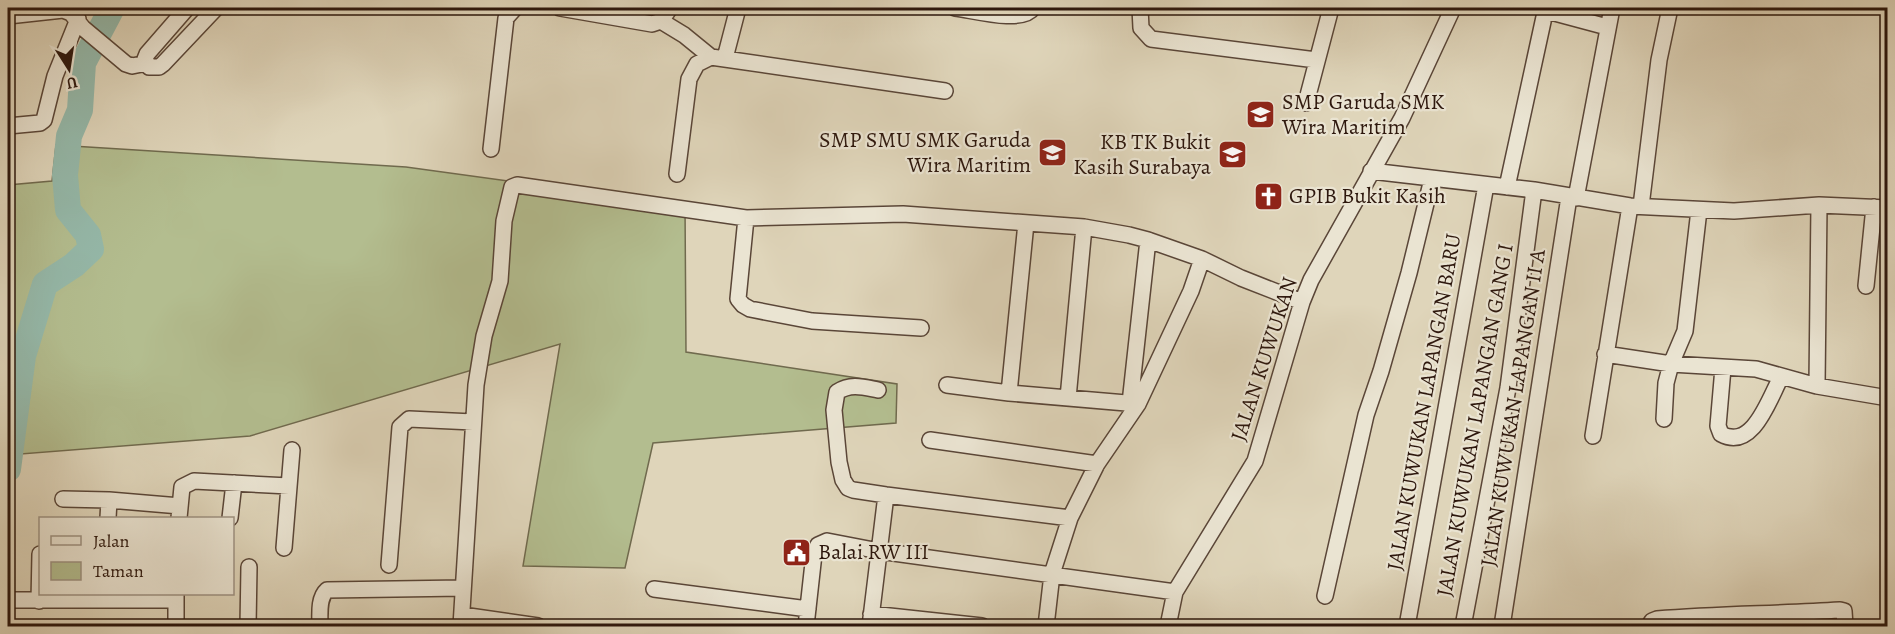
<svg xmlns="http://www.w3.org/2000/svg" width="1895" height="634" viewBox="0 0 1895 634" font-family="Alegreya,serif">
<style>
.green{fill:#b3bd8f;stroke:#706a4e;stroke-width:1.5}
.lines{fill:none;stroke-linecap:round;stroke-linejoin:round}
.river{stroke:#95b9aa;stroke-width:26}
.minor-casing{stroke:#5a4638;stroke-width:18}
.minor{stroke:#eae4d2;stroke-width:15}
.labels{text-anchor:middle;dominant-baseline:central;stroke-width:4.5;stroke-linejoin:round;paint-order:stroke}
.poi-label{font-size:22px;fill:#2d170d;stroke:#eae4d2;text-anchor:start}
.street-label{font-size:22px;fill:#2d170d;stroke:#eae4d2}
</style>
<rect width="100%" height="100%" fill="#dfd5ba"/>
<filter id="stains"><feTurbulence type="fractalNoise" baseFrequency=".00333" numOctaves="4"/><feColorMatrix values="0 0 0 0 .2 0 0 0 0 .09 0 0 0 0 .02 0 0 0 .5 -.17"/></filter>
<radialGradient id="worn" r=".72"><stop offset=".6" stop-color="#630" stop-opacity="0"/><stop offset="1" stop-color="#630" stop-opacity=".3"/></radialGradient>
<path class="green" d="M56,145L406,167L685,205L686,352L897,384L896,423L653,443L625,568L523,566L560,344L250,436L8,455V185L52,181Z"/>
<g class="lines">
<path class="river" d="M8,469L23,356L45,284L74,265L91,249L88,235L68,210L65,175L69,136L80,110L83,63L112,8"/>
<defs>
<path id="minor" d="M187,8L147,54L145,59L149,67H159L163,64L216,8
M560,8L652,24L661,21L670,8
M955,8C973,10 1022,24 1033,8
M1140,8L1141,28L1151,39L1316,60
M8,16L63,10L71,13L83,28L126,64L132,66L147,63
M661,21L684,35L711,57
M725,58L738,8
M1306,103L1331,8
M8,126L40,123L44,120L55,76L78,19
M491,149L506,18L515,8
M1371,171L1534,190L1630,206L1734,211L1819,205L1888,208
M677,174L689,79L697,64L711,57L945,91
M1507,187L1544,17L1551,12L1607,27
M1576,198L1612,8
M1641,206L1659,60L1670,8
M1866,286L1874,207
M921,328L812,321L750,309L743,305L738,299L746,218L903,214L1084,227L1129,235L1148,240L1202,259L1241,278L1302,302
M1605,354L1671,364L1756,369L1817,386L1888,398
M1723,368L1718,426L1721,434C1753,451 1769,399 1781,377
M947,385L1009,393L1138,404
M1817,386L1819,205
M878,390C863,387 851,383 837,392L834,410L839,462L843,480L848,488L853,490L886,495L1070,518
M1009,393L1026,223
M1068,398L1084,227
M1130,403L1148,240
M1664,419L1666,383L1671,364L1685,331L1699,210
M1593,436L1630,206
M930,440L1097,464
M63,499L109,500L180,506
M108,518L109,500
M179,518L182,487L194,481L289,486
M230,518L234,483
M284,548L292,450
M389,565L400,427L409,419L473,422
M654,589L808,609
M1325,596L1366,415L1381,371L1409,273L1432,179
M8,600H176
M39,601L40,554
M871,614L982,626
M462,615L538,626
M1464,621L1508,388L1534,190
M176,626V594
M248,626L249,567
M320,626C320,615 318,598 327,590L463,588
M461,626L476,385L484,336L500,281L504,221L512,187L517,185L746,218
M806,626L814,554L818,545L827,541L879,551L1175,592
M870,626L886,495
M1046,626L1052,574L1070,518L1097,464L1138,404L1191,291L1202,259
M1168,626L1175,592L1255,461L1302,302L1311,280L1402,118L1453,8
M1407,626L1486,185
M1502,626L1569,197
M1649,626L1652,621L1657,619C1718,614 1779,614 1840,610L1844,611L1845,626"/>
</defs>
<use href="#minor" class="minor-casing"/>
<use href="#minor" class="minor"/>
</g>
<defs>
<symbol id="school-square" viewBox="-11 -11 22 22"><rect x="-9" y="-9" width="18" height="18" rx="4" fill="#8f2418" stroke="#eae4d2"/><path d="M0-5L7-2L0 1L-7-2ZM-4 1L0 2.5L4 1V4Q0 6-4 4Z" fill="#fff"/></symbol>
<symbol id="church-square" viewBox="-11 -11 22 22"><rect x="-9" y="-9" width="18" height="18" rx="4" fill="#8f2418" stroke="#eae4d2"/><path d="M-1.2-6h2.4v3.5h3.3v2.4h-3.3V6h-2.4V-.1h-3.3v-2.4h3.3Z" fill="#fff"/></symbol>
<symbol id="civic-square" viewBox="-11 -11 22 22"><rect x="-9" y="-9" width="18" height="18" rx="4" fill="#8f2418" stroke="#eae4d2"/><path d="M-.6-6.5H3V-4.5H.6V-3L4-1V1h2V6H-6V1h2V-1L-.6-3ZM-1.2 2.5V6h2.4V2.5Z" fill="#fff"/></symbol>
</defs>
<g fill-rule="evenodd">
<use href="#school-square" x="1244" y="98" width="33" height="33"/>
<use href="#school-square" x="1036" y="136" width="33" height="33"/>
<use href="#school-square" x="1216" y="138" width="33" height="33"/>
<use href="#church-square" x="1252" y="180" width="33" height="33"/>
<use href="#civic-square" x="780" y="536" width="33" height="33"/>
</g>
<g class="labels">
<g class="poi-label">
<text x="1282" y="102">SMP Garuda SMK<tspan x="1282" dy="25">Wira Maritim</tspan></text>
<text x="1031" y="140" text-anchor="end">SMP SMU SMK Garuda<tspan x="1031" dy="25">Wira Maritim</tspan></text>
<text x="1211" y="142" text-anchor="end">KB TK Bukit<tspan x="1211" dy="25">Kasih Surabaya</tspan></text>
<text x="1289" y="196">GPIB Bukit Kasih</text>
<text x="818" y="552">Balai RW III</text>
</g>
<g class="street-label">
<text transform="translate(1264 359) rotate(-72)">JALAN KUWUKAN</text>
<text transform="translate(1424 402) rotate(-80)">JALAN KUWUKAN LAPANGAN BARU</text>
<text transform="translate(1513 408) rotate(-81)">JALAN KUWUKAN LAPANGAN II A</text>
<text transform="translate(1475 420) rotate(-80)">JALAN KUWUKAN LAPANGAN GANG I</text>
</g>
</g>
<rect width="1895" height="634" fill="none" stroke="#dfd5ba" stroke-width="30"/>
<rect x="9" y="9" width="1877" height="616" fill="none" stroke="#2d170d" stroke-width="3"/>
<rect x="15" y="15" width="1865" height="604" fill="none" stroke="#2d170d" stroke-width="1.5"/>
<rect x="39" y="517" width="195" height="78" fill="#eae4d2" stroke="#9e9283" stroke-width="1.5"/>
<rect x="51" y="536" width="30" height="9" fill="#eae4d2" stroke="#9e9283" stroke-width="1.5"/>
<text x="93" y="547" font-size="18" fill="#2d170d">Jalan</text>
<rect x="51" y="562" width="30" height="18" fill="#b3bd8f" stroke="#9e9283" stroke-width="1.5"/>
<text x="93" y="577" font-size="18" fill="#2d170d">Taman</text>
<g transform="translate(69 69) rotate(168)" stroke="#eae4d2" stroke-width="4.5" paint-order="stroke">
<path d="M0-4.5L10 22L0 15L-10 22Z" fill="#2d170d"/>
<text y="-9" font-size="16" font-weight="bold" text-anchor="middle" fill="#2d170d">U</text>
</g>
<rect width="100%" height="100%" filter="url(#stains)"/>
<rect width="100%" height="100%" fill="url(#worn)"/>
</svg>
